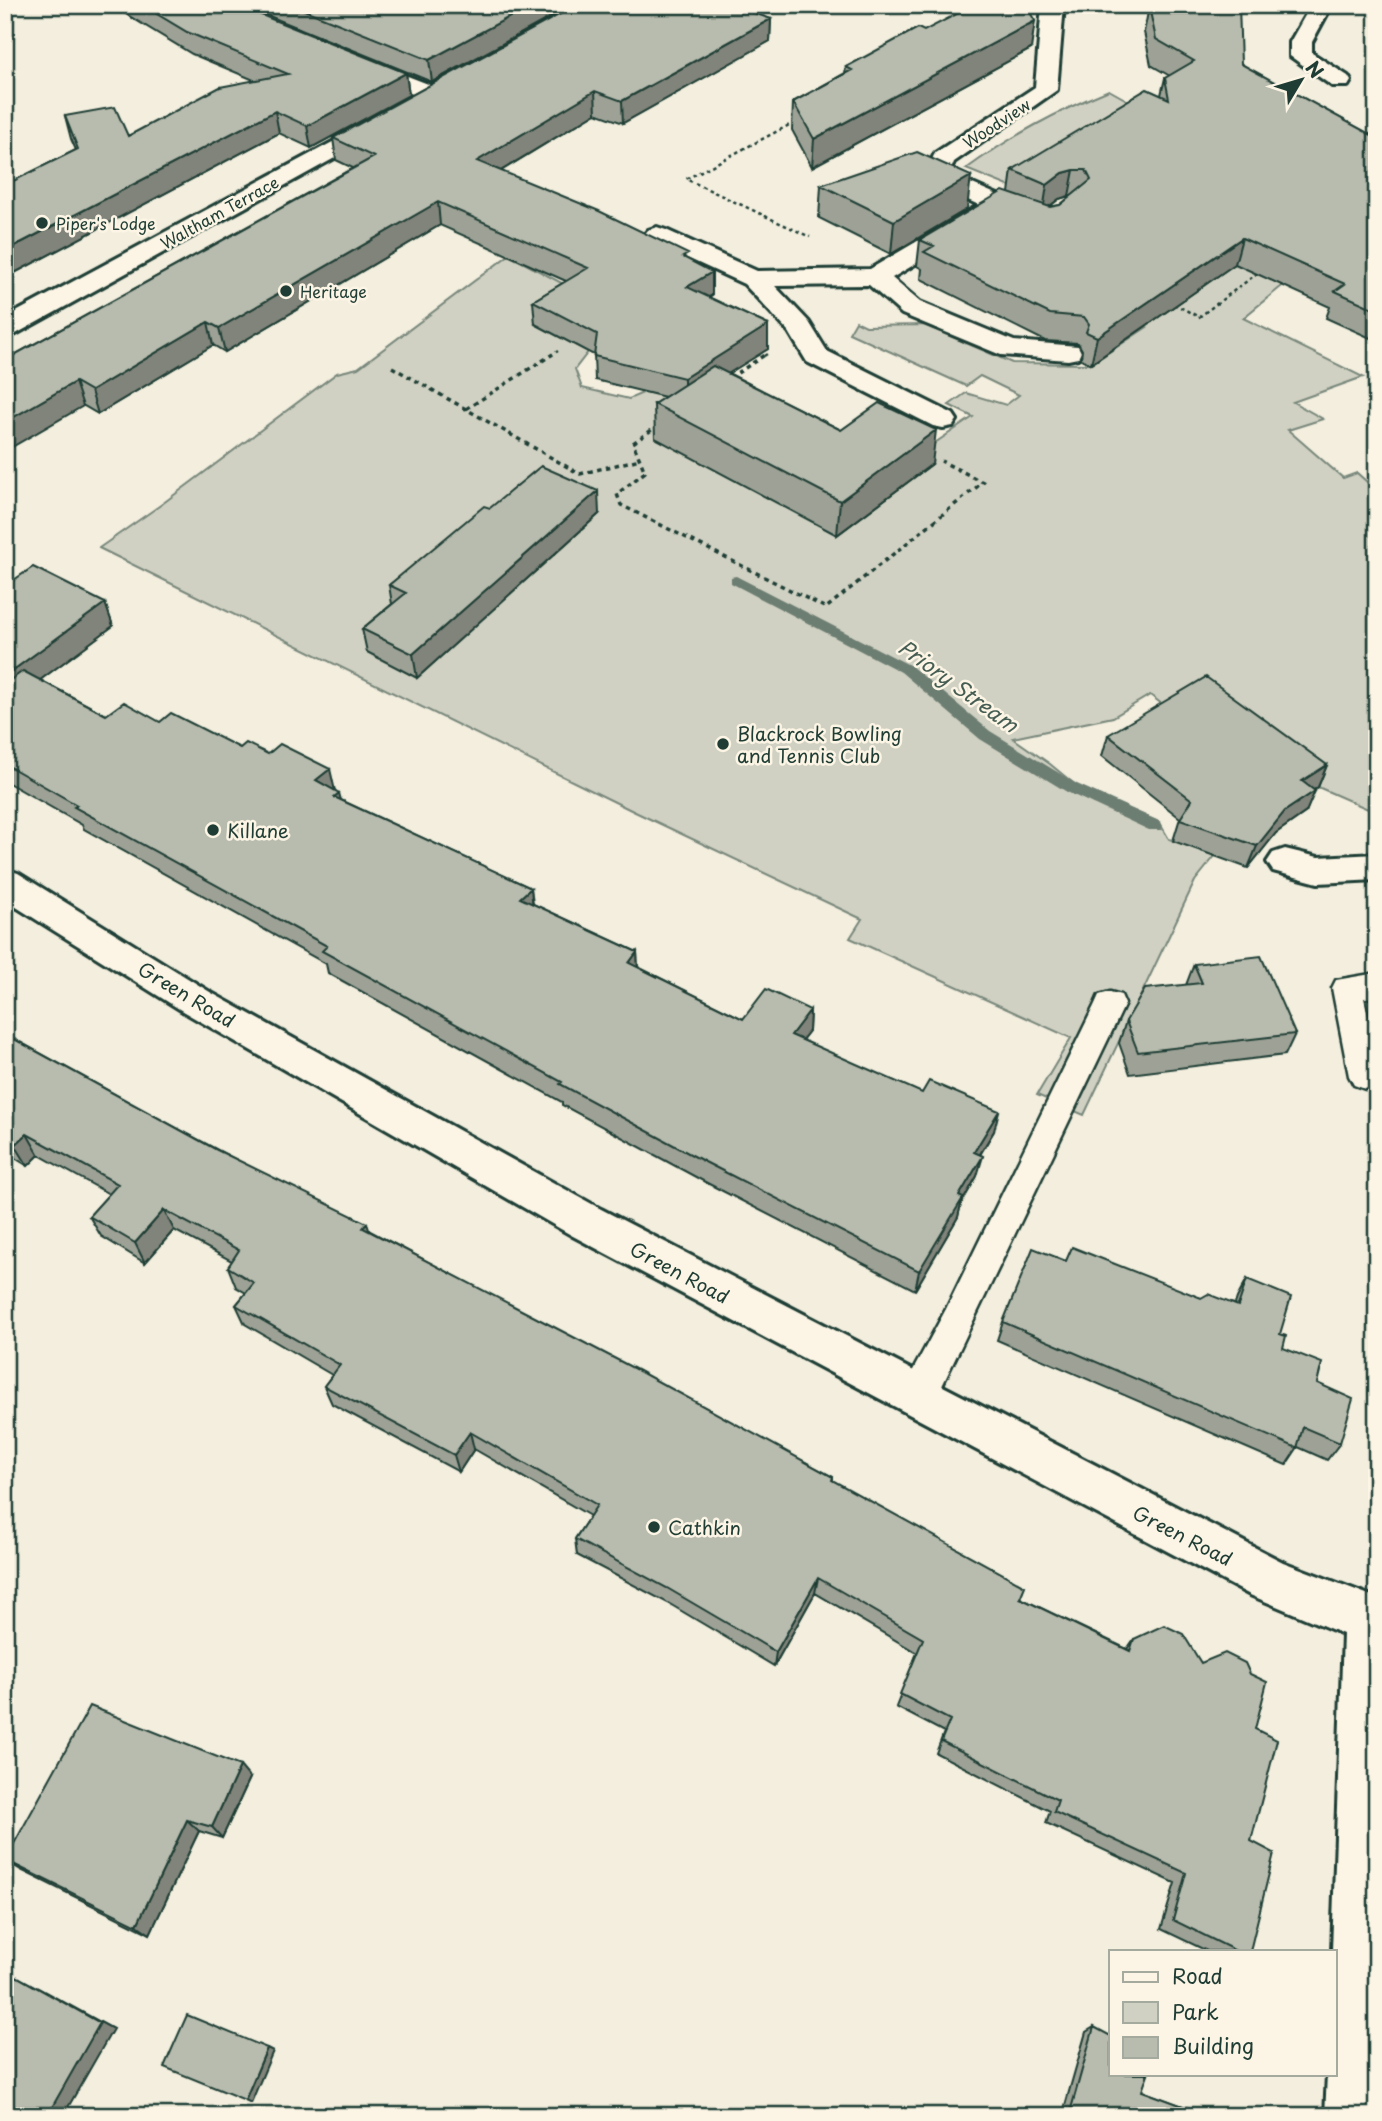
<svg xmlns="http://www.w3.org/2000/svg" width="1382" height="2121" viewBox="0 0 1382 2121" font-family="'Playpen Sans',sans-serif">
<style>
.green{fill:#d0d1c2;stroke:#78877b;stroke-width:2}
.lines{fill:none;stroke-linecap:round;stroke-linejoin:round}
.stream{fill:#6c7d72;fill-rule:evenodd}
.service-casing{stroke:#1f3d34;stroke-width:5}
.minor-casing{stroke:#1f3d34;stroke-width:6}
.path-far1{stroke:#1f3d34;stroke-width:2.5;stroke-dasharray:3.5 3.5;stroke-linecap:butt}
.path{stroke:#1f3d34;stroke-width:3.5;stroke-dasharray:4.5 4.5;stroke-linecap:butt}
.service{fill:#fcf5e5;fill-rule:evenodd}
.minor{fill:#fcf5e5;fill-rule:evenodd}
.wall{fill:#9ea296;stroke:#1f3d34;stroke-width:2;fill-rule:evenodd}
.shaded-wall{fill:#81847a;stroke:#1f3d34;stroke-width:2}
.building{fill:#b8bcae;stroke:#1f3d34;stroke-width:2}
.poi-dot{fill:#1f3d34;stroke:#fcf5e5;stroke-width:2.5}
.labels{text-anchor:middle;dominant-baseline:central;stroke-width:5;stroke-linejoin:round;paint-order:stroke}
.far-street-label{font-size:16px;fill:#1f3d34;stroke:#fcf5e5}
.far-poi-label{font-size:16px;fill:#1f3d34;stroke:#fcf5e5;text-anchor:start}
.poi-label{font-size:19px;fill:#1f3d34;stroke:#fcf5e5;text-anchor:start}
.street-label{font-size:19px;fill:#1f3d34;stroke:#fcf5e5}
.water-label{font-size:21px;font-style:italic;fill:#465d53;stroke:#fcf5e5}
</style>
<rect width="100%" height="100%" fill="#f3eede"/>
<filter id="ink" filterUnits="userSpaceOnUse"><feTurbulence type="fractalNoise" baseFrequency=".0143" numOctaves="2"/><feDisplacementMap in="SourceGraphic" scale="14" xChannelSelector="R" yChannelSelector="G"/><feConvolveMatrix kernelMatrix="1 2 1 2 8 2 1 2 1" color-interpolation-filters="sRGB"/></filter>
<g filter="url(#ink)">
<path class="green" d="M1109,90L1354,227L1243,318L1363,377L1293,402L1323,419L1288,430L1343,478L1357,473L1377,491V813L1318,787L1175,714L1150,695L1113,717L1013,738L1050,764L1078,787L1159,822L1169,839L1215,856L1195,881L1084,1115L1037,1095L1071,1038L850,938L862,919L633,811L99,548L162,504L337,373L358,368L509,255L586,296L535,324L588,352L575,369L582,388L629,399L659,386L837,535L932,464L929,447L973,417L949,405L966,393L1006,405L1019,395L980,376L966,386L849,333L856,321L866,326L925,325L1012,363L1091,364L1147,327L1124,315L1200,199L1018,190L966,169C1013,135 1056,112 1109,90Z"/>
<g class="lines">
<path class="stream" d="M736,576L911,666L990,731L1077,784L1161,822L1163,826L1161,830H1149L1067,792L980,739L901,672L731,583V577Z"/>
<defs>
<path id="service" d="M1377,973V997L1364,998L1377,1057V1084L1365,1089L1354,1085L1349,1076L1332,988L1336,980Z
M1110,992L1121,995L1125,1004L931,1409L918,1414L905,1409L900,1397L905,1385L946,1309L1095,1004L1099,995Z"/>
<path id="minor" d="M1042,5H1064L1057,90L954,162L951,170L968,182L1007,199L1010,204L1007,209L892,278L920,302L1014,341L1078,346L1081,352L1078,358L1068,360L1001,355L902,314L869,285L775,286L809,322L827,351L953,414L957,420L953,426L943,428L933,426L807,362L789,332L744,284L648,240L644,235L648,230L657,227L666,230L757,271L870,269L979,205L950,192L926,172L935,153L1035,87Z
M1311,5H1332L1312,42V53L1348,76L1351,81L1348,86H1332L1290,56V42Z
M361,58L441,89L444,94L441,99H425L353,70L350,65L353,60Z
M381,116L389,118L393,123L389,128L14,335L5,337V318Z
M1285,849L1318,857L1377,854V880L1318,883L1273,871L1267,862L1273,853Z
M5,869L18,873L210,992L601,1209L1283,1562L1377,1598V2116H1325L1327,2074H1335V1951H1332L1343,1634L1250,1595L571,1235L184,1012L5,900Z"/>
</defs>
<use href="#service" class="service-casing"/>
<use href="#minor" class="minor-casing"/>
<path class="path-far1" d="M795,122L686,179L810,237
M1174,304L1199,317L1259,272
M550,356L558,351
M764,356L767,354"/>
<path class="path" d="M392,367L580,474L640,459
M730,378L766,354
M466,409L553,354
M659,425L633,443L645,472L617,494L621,505L826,608L983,482L941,461"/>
<use href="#service" class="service"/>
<use href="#minor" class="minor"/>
</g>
<path class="wall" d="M111,5H236L406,73L409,95L311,148L279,133L5,278V185L76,150L71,139L65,116L128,136L254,80L192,54Z
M242,5H573L432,82Z
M577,5H766L753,13L771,19L770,41L623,123L596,113L501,171L688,260L712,295L708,297L768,325V349L728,373L841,430L932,464L837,535L655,438L654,404L665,397L595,380L594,355L535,324L533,301L566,281L440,225L225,352L213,345L98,414L5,360L353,168L336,160L333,138Z
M1149,7L1241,64L1377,138V341L1326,318L1330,307L1235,264L1091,364L1081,359L1082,350L1078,343L1045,341L921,279L922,269L917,266L920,240L1009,193L1012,170L1161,95L1165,78L1170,76L1151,65L1144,32ZM1069,196H1071L1060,205L1049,207L1059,199Z
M924,31L1031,49L812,167L792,130L793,102L845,73L846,67Z
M821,185L967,209L891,254L819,218Z
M490,508L599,514L417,678L367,652L362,629L392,604L389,585Z
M5,586L105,603L113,626L40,680L106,715L160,722L240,748L335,790L341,800L531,888L533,904L637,952L638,967L743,1019L810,1010L809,1031L802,1040L994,1131L980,1155L977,1176L961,1204L958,1217L915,1290L705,1182L562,1105V1102L328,973L326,964L84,829L82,825L5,781Z
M1108,735L1327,765L1318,787L1314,790L1306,812L1276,833L1248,868L1173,841L1180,818L1102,756Z
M1194,964L1295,1034L1285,1055L1130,1074L1119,1043L1126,1021L1186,985Z
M5,1034L152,1115L833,1477V1481L1020,1598L1127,1649L1134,1639L1201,1663L1255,1729L1251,1841L1250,1951H1207L1161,1929L1175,1883L1046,1823L1050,1811L936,1753L944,1732L896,1707L917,1653L815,1593L774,1666L668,1603L577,1555L575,1539L590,1516L474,1449L459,1472L332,1404L324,1386L332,1375L245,1324L236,1305L246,1293L236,1287L228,1267L232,1261L174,1230L145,1263L101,1236L89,1216L109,1194L39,1155L28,1166L5,1152Z
M1066,1261L1201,1298L1235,1304L1237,1298L1247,1279L1280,1334L1283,1348L1317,1383L1340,1443L1327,1460L1298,1447L1286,1465L997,1340L1003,1322Z
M250,1778L222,1838L199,1831L150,1934L21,1870L9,1863L5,1870V1851L9,1853Z
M1094,2027L1142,2091L1210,2116H1062L1086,2032Z"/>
<path class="shaded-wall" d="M532,5H573L432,82L429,60Z
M743,5H766L753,13L739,8Z
M771,19L770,41L623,123L622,101Z
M1035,21L1031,49L812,167L814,139Z
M406,73L409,95L311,148L307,126Z
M595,91L596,113L479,184L477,161Z
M275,111L279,133L5,278V251Z
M1074,170L1069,196L1059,199L1043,211L1047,185L1063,173Z
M971,176L967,209L891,254L894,221Z
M438,202L440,225L225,352L219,328Z
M1242,238L1235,264L1091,364L1097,337Z
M712,272V295L687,310V287Z
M208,322L213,345L98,414L91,391Z
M768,325V349L684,401V378Z
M75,382L83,406L5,451V422Z
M936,430L932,464L837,535L840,501Z
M598,491L599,514L417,678L413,654Z
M105,603L113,626L5,706V676Z
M1327,765L1318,787L1294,803L1302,781Z
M330,769L335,791L316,780Z
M1315,791L1306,812L1276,833L1248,868L1257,846L1285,811Z
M339,793L345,815L334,797Z
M531,888L533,910L520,898Z
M637,952L638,974L629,963Z
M810,1010L809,1031L789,1056L791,1035Z
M999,1111L994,1131L969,1172L974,1152Z
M27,1134L39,1155L28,1166L15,1145Z
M983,1156L977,1176L961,1204L958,1217L915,1290L919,1271L959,1196Z
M164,1210L174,1230L145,1263L135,1243Z
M367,1223L373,1243L363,1228Z
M470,1432L474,1449L459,1472L454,1455Z
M818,1578L815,1593L774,1666L776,1652Z
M240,1766L250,1778L222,1838L212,1827Z
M187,1820L199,1831L150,1934L137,1925Z
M5,1860L9,1863L5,1870Z
M5,1970L113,2029L63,2116H47Z
M267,2048L273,2051L251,2103L245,2100Z"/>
<path class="building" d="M142,5H236L406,73L307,126L275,111L5,251V185L78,149L65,116L115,107L128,136L220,87L288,74L187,32Z
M292,5H532L429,60Z
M577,5H743L739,8L771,19L622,101L595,91L477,161L599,211L688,254L683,257L712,272L687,287L768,325L684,378L594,356L597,334L533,301L588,268L438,202L219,328L208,322L91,391L75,382L5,422V360L374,157L333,138Z
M974,5H1026L1035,21L814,139L793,102L852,70L846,67L918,28L924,31Z
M1150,5H1239L1241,64L1377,138V310L1335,291L1345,284L1242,238L1097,337L1086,332L1089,324L1084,317L1050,314L924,252L934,246L920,240L1003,191L1050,207L1060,205L1091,180L1086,170H1074L1063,173L1047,185L1012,170L1147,89L1169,99L1165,78L1194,61L1156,39L1149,7Z
M917,152L971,176L894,221L821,185Z
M713,366L841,430L879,403L936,430L840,501L654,404Z
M541,466L598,491L413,654L362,629L406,593L389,585L484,506L490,508Z
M33,567L105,603L5,676V586Z
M23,671L106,715L124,702L160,722L171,713L240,748L246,743L268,754L280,744L330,769L316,780L339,793L334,797L531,888L520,898L637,952L629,963L743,1019L766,989L810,1010L791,1035L922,1093L929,1081L999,1111L974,1152L983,1156L959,1196L963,1198L919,1271L705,1162L560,1084L562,1082L322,951L327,946L74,807L77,805L5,764V684Z
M1206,677L1327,765L1302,781L1315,791L1285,811L1257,846L1180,819L1192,800L1108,735Z
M1261,956L1295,1034L1138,1052L1126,1021L1145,989L1202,983L1194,964Z
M5,1034L217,1150L367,1223L363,1228L637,1370L833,1477L832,1480L1025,1586L1020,1598L1130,1651L1134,1639L1164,1625L1183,1634L1201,1663L1225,1653L1245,1663L1250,1674L1267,1682L1255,1729L1277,1740L1251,1841L1274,1853L1250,1951H1236L1173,1920L1186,1873L1054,1812L1058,1800L941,1741L950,1720L900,1694L923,1639L818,1578L776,1652L667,1588L575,1539L597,1505L470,1432L454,1455L324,1386L340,1365L236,1305L254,1283L228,1267L239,1250L164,1210L135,1243L89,1216L118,1184L27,1134L15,1145L5,1139Z
M1072,1247L1201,1298L1208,1294L1238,1306L1247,1279L1291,1297L1280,1334L1286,1336L1283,1348L1322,1363L1317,1383L1353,1399L1340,1443L1303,1427L1297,1448L1003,1322L1033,1248L1066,1261Z
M90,1706L240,1766L212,1827L187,1820L137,1925L5,1860Z
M5,1970L100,2023L47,2116H5Z
M187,2015L267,2048L245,2100L164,2067Z
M1094,2027L1111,2036V2074H1148L1142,2091L1210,2116H1069Z"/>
</g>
<g class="poi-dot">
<circle cx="42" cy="223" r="7"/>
<circle cx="286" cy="291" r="7"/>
<circle cx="723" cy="744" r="7"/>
<circle cx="213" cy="830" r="7"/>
<circle cx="654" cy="1527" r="7"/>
</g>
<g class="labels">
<g class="far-street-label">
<text transform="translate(996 123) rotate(-33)">Woodview</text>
<text transform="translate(219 212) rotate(-29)">Waltham Terrace</text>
</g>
<g class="far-poi-label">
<text x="56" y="223">Piper's Lodge</text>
<text x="300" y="291">Heritage</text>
</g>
<g class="poi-label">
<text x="737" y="733">Blackrock Bowling<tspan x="737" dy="22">and Tennis Club</tspan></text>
<text x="227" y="830">Killane</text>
<text x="668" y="1527">Cathkin</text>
</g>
<g class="street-label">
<text transform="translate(187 994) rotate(31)">Green Road</text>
<text transform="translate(680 1272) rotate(28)">Green Road</text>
<text transform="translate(1183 1535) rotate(27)">Green Road</text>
</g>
<g class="water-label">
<text transform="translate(959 685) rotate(36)">Priory Stream</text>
</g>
</g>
<rect width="1382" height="2121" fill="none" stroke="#fcf5e5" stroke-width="28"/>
<rect x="14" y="14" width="1354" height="2093" fill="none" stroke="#1f3d34" stroke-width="2.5" filter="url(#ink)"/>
<rect x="1109" y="1950" width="228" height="126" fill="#fcf5e5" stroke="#a4ab9e" stroke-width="2"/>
<rect x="1123" y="1972" width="35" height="10" fill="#fcf5e5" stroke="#a4ab9e" stroke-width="2"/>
<text x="1172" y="1984" font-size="21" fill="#1f3d34">Road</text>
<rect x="1123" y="2002" width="35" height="21" fill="#d0d1c2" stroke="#a4ab9e" stroke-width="2"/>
<text x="1172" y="2020" font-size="21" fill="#1f3d34">Park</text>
<rect x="1123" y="2037" width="35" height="21" fill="#b8bcae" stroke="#a4ab9e" stroke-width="2"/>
<text x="1172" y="2054" font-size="21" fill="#1f3d34">Building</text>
<g transform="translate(1301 80) rotate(52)" stroke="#fcf5e5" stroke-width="5" paint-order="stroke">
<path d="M0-5L12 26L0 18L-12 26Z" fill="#1f3d34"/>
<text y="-10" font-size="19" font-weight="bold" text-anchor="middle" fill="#1f3d34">N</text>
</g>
</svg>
